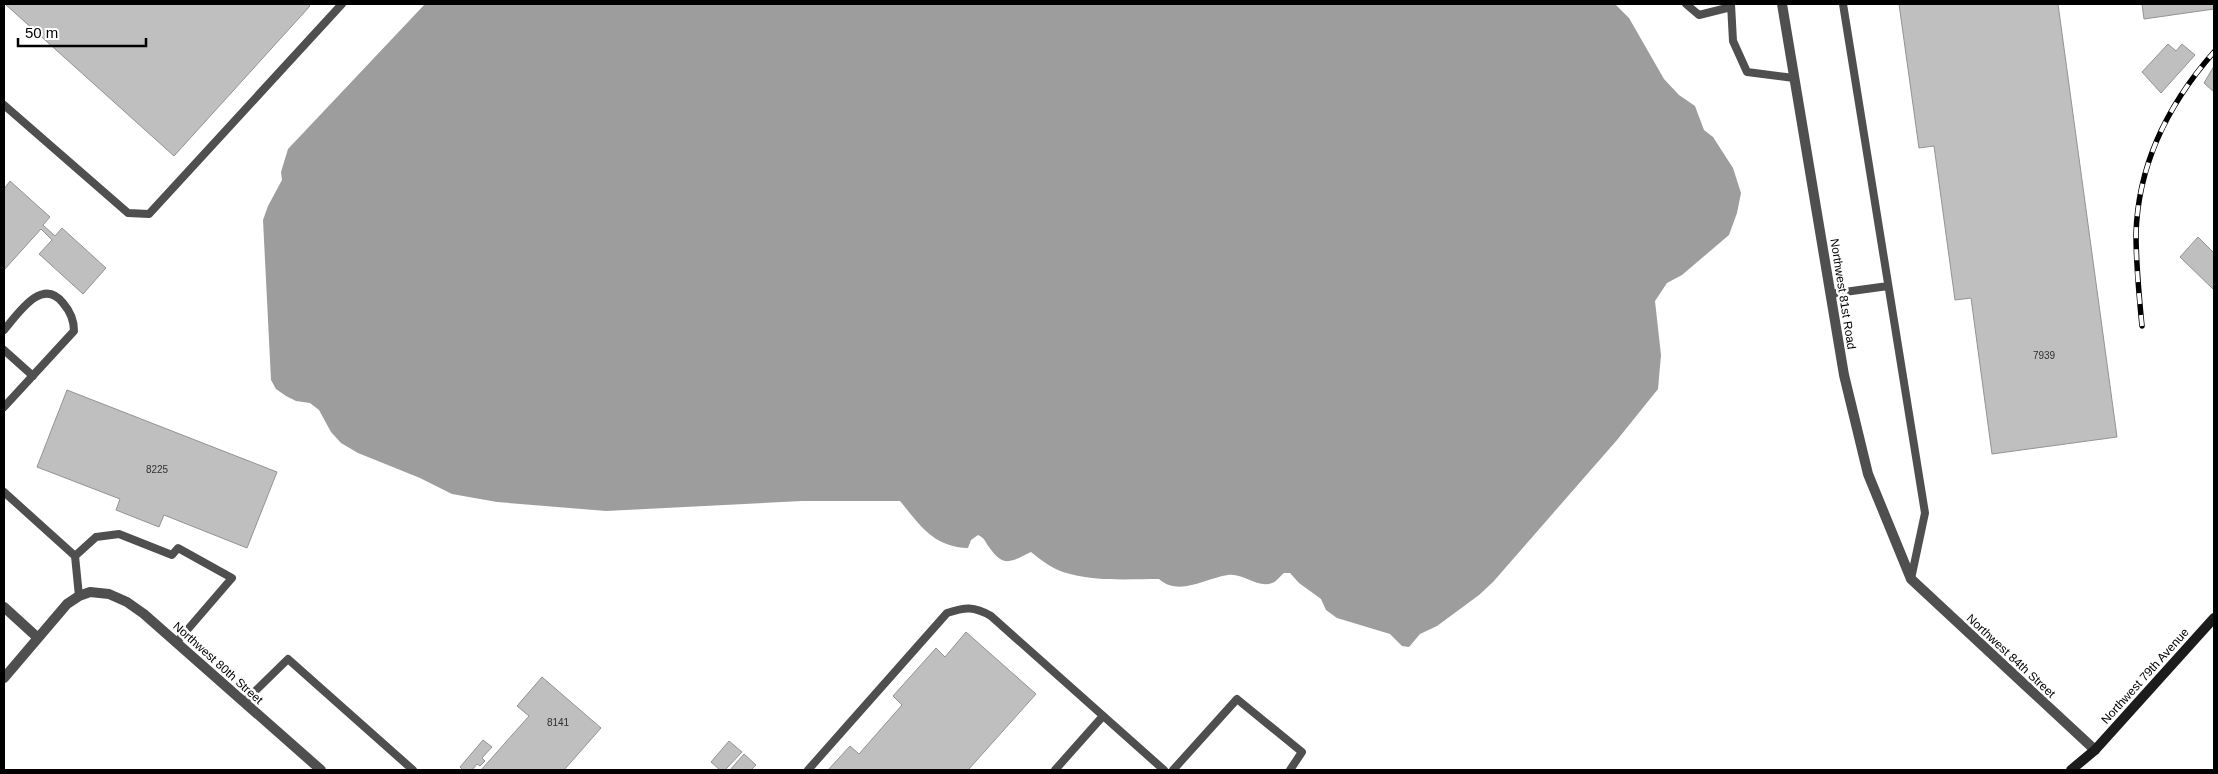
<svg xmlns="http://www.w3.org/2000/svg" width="2218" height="774" viewBox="0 0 2218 774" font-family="Arial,sans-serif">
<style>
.water{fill:#9d9d9d}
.building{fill:#bfbfbf;stroke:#939393}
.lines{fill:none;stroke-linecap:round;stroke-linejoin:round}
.lane{stroke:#4f4f4f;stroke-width:8}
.street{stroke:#4f4f4f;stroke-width:10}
.secondary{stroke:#1c1c1c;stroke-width:10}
.rail-casing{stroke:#000;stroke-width:5.5}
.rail{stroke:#fff;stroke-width:4;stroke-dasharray:11;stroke-linecap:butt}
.labels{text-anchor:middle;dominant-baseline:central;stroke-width:5;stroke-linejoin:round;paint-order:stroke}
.number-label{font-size:10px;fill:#303030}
.street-label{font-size:12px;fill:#000;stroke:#fff}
</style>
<rect width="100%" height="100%" fill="#fff"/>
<path class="water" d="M425,4H1615L1629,18L1664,79L1679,95L1695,106L1704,130L1713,137L1733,168L1741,193L1737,213L1729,235L1682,275L1667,283L1655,301L1661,355L1658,389L1617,440L1493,582L1479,595L1437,626L1420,634L1409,647L1402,646L1390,634L1337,618L1326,610L1321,599L1299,583L1290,573H1284C1280,576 1276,582 1272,583C1258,589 1244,573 1228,575C1206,578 1179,597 1159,579C1129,579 1093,582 1063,572C1051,568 1041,560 1031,552C1012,561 1004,569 989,547C985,542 985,538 978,535L971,540L968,548C933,547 920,525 900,501H802L606,511L497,502L452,494L420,478L358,453L341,443L331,432L319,410L310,403L296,401L286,396L276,389L271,380L263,220L268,206L282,180L281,172L288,149Z"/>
<path class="building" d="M5,4H307L310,6L174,156Z
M1899,4H2058L2117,437L1992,454L1971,298L1955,300L1934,146L1919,148Z
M2142,4H2214V9L2144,19Z
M2168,44L2176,51L2182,44L2195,55L2161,93L2142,72Z
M2214,66V92L2204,83Z
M10,181L50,217L43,225L55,236L62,228L106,268L83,294L39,254L52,240L41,229L4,270V189Z
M2198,237L2214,253V290L2180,257Z
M67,390L277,472L247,548L164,515L159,527L116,510L120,499L37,467Z
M966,632L1036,694L968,770H828L850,746L859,754L902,705L893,696L936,648L945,657Z
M542,677L601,728L564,770H481L529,716L517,706Z
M483,740L492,747L482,758L485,761L480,766L477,764L472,770H463L460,767Z
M729,741L742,752L725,770H720L711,762Z
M744,754L756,765L751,770H730Z"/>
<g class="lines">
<path class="lane" d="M1686,4L1699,15L1731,7
M1731,4L1733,41L1747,72L1794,78
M1843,4L1925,513L1911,579
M4,105L128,213L149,214L342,4
M1830,294L1888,286
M4,330C18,314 42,276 63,303C70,311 74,320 74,331L4,407
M4,350L33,376
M4,492L75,556
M79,596L75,556L96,537L119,534L172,555L178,548L232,578L176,643
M244,702L288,659L413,770
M808,770L947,613C965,607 974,606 991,616L1164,770
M1055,770L1103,716
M1173,770L1237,699L1302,752L1290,770"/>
<path class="street" d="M1782,4L1844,375L1868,474L1911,579L2095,750
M4,607L38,638
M4,678L67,604L79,596L90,592L109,594L127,602L144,614L321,770"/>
<path class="secondary" d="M2071,770L2095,750L2214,618"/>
<defs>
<path id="rail" d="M2142,326C2139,295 2136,265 2136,234C2138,164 2169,103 2214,52"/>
</defs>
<use href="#rail" class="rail-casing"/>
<use href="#rail" class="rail"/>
</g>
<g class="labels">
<g class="number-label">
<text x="2044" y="355">7939</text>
<text x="157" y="469">8225</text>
<text x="558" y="722">8141</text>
</g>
<g class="street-label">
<text transform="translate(1843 294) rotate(81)">Northwest 81st Road</text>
<text transform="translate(2011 656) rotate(43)">Northwest 84th Street</text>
<text transform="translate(218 663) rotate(42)">Northwest 80th Street</text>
<text transform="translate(2145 676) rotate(-48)">Northwest 79th Avenue</text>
</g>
</g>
<rect width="2218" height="774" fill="none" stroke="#000000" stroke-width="10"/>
<path d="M18 38v8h128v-8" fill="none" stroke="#000000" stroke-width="2.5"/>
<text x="25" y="38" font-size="15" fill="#000000" stroke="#ffffff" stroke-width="4" paint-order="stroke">50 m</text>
</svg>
